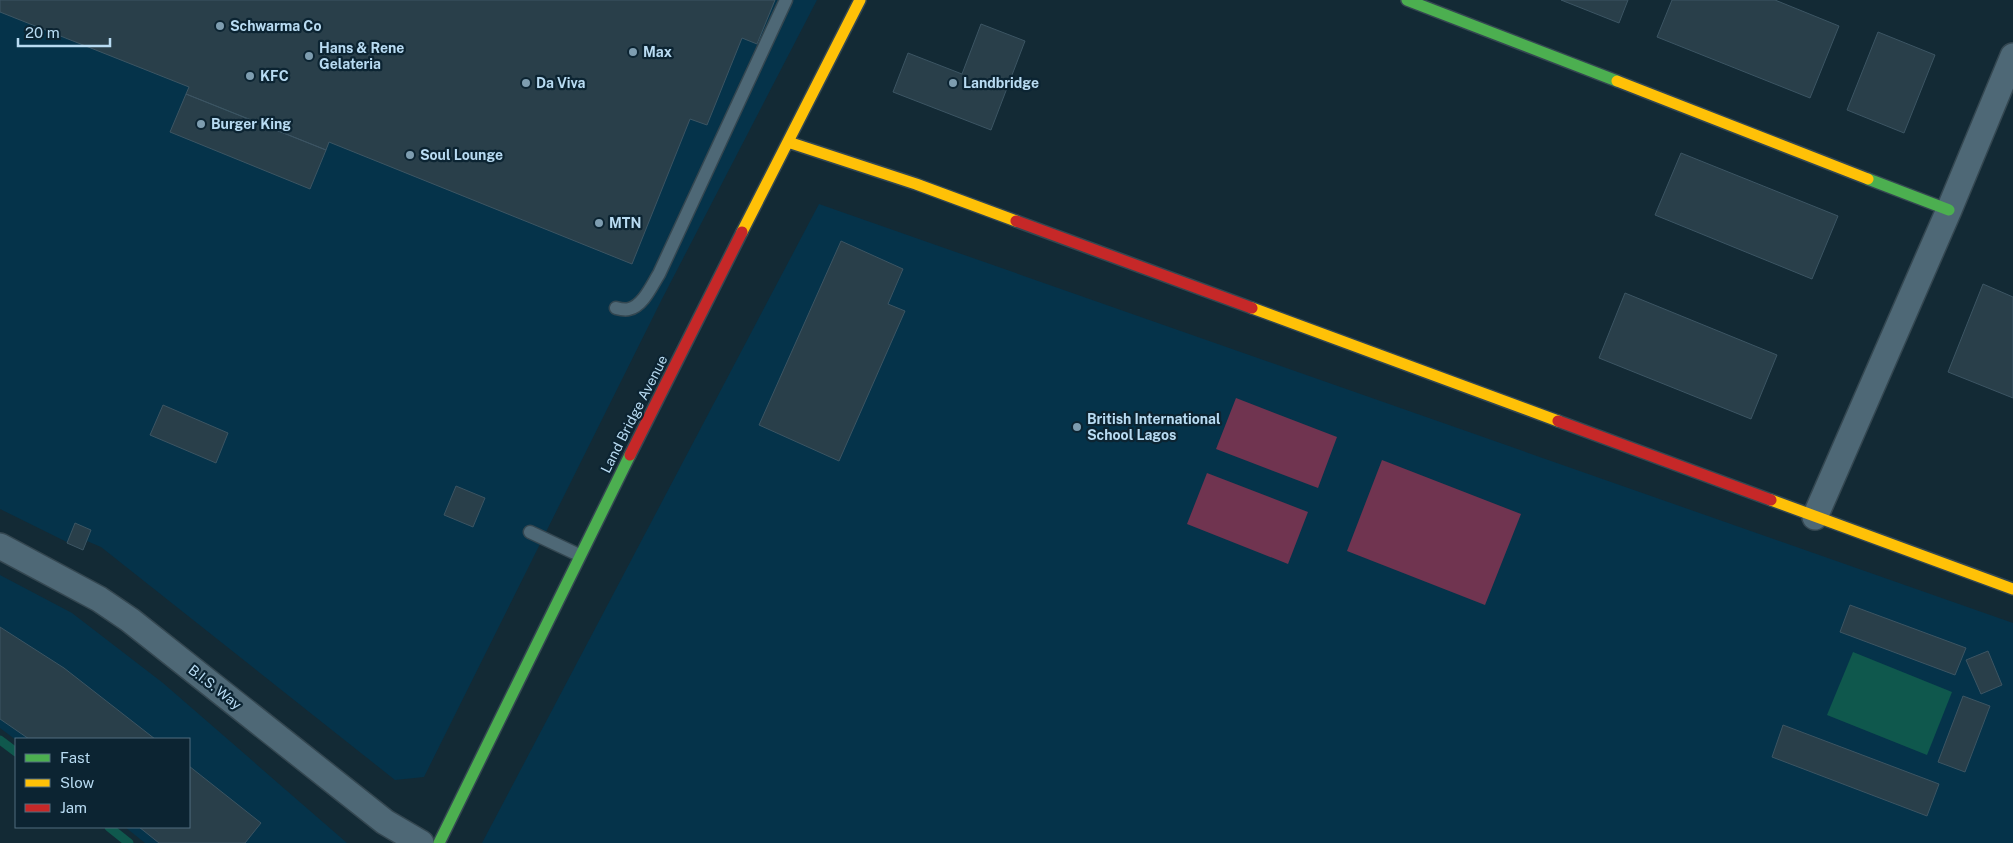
<svg xmlns="http://www.w3.org/2000/svg" width="2013" height="843" viewBox="0 0 2013 843" font-family="'Public Sans',sans-serif">
<style>
.built{fill:#05334a}
.green{fill:#703450}
.water{fill:#0f584d}
.lines{fill:none;stroke-linecap:round;stroke-linejoin:round}
.stream{stroke:#0f584d;stroke-width:9}
.building{fill:#293f4a;stroke:#3c5563}
.lane-casing{stroke:#344751;stroke-width:15}
.street-casing{stroke:#344751;stroke-width:28}
.fast-casing{stroke:#344751;stroke-width:14}
.slow-casing{stroke:#344751;stroke-width:14}
.jam-casing{stroke:#344751;stroke-width:14}
.lane{stroke:#4e6876;stroke-width:12}
.street{stroke:#4e6876;stroke-width:25}
.fast{stroke:#4caf50;stroke-width:11}
.slow{stroke:#ffc107;stroke-width:11}
.jam{stroke:#c62828;stroke-width:11}
.poi-dot{fill:#7e9db0;stroke:#0c2432;stroke-width:2}
.labels{text-anchor:middle;dominant-baseline:central;stroke-width:4.5;stroke-linejoin:round;paint-order:stroke}
.poi-label{font-size:14px;font-weight:bold;fill:#b8dbf2;stroke:#0c2432;text-anchor:start}
.street-label{font-size:14px;fill:#b8dbf2;stroke:#0c2432}
</style>
<rect width="100%" height="100%" fill="#132a35"/>
<path class="built" d="M0,0H817L662,299L424,777L395,780L101,547L87,541L83,550L0,509Z
M819,204L2013,623V843H482Z
M0,575L72,613L163,683L347,843H145L125,827H189V739L16,740L0,728Z"/>
<path class="green" d="M1236,398L1337,437L1318,488L1216,449Z
M1382,460L1521,514L1485,605L1347,551Z
M1207,473L1308,512L1288,564L1187,524Z"/>
<path class="water" d="M1853,652L1952,692L1927,755L1827,715Z"/>
<g class="lines">
<path class="stream" d="M0,740L16,752
M109,827L129,843"/>
</g>
<path class="building" d="M0,0H775L757,44L742,38L707,125L690,119L632,264L329,142L326,150L186,94L189,87L0,12Z
M1561,0H1628L1619,23Z
M1672,0H1775L1839,26L1810,98L1657,37Z
M981,24L1025,41L991,130L893,92L908,53L962,74Z
M1878,32L1935,55L1904,133L1847,110Z
M186,94L326,150L310,189L170,132Z
M1681,153L1838,216L1812,279L1655,215Z
M841,241L903,269L888,304L905,311L839,461L759,425Z
M1983,284L2013,297V398L1948,372Z
M1625,293L1777,355L1751,419L1599,358Z
M163,405L228,433L216,463L150,435Z
M456,486L485,498L473,527L444,515Z
M75,523L91,530L83,550L67,543Z
M1850,605L1966,648L1955,675L1840,632Z
M0,627L64,668L155,739H29L0,719Z
M1988,651L2002,685L1981,694L1966,660Z
M1963,696L1990,706L1965,772L1938,762Z
M1783,725L1939,784L1927,816L1772,757Z
M189,766L261,823L245,843H159L139,827H189Z"/>
<g class="lines">
<defs>
<path id="lane" d="M616,308C620,309 625,310 629,309C643,306 652,285 659,274L786,0
M530,532L579,555"/>
<path id="street" d="M1815,517L1949,210L2013,56
M0,546L99,599L130,620L385,822L421,843"/>
<path id="fast" d="M1407,0L1617,81
M1868,179L1949,210
M439,843L630,455"/>
<path id="slow" d="M1617,81L1868,179
M788,142L916,184L1016,221
M742,232L860,0
M1252,308L1558,421
M1771,500L2013,589"/>
<path id="jam" d="M1016,221L1252,308
M1558,421L1771,500
M630,455L742,232"/>
</defs>
<use href="#lane" class="lane-casing"/>
<use href="#street" class="street-casing"/>
<use href="#fast" class="fast-casing"/>
<use href="#slow" class="slow-casing"/>
<use href="#jam" class="jam-casing"/>
<use href="#lane" class="lane"/>
<use href="#street" class="street"/>
<use href="#fast" class="fast"/>
<use href="#slow" class="slow"/>
<use href="#jam" class="jam"/>
</g>
<g class="poi-dot">
<circle cx="220" cy="26" r="5"/>
<circle cx="633" cy="52" r="5"/>
<circle cx="309" cy="56" r="5"/>
<circle cx="250" cy="76" r="5"/>
<circle cx="526" cy="83" r="5"/>
<circle cx="953" cy="83" r="5"/>
<circle cx="201" cy="124" r="5"/>
<circle cx="410" cy="155" r="5"/>
<circle cx="599" cy="223" r="5"/>
<circle cx="1077" cy="427" r="5"/>
</g>
<g class="labels">
<g class="poi-label">
<text x="230" y="26">Schwarma Co</text>
<text x="319" y="48">Hans &amp; Rene<tspan x="319" dy="16">Gelateria</tspan></text>
<text x="643" y="52">Max</text>
<text x="260" y="76">KFC</text>
<text x="536" y="83">Da Viva</text>
<text x="963" y="83">Landbridge</text>
<text x="211" y="124">Burger King</text>
<text x="420" y="155">Soul Lounge</text>
<text x="609" y="223">MTN</text>
<text x="1087" y="419">British International<tspan x="1087" dy="16">School Lagos</tspan></text>
</g>
<g class="street-label">
<text transform="translate(634 414) rotate(-63)">Land Bridge Avenue</text>
<text transform="translate(215 687) rotate(38)">B.I.S. Way</text>
</g>
</g>
<rect x="15" y="738" width="175" height="90" fill="#0c2432" stroke="#516d7f"/>
<rect x="25" y="754" width="25" height="8" fill="#4caf50" stroke="#516d7f"/>
<text x="60" y="763" font-size="15" fill="#b8dbf2">Fast</text>
<rect x="25" y="779" width="25" height="8" fill="#ffc107" stroke="#516d7f"/>
<text x="60" y="788" font-size="15" fill="#b8dbf2">Slow</text>
<rect x="25" y="804" width="25" height="8" fill="#c62828" stroke="#516d7f"/>
<text x="60" y="813" font-size="15" fill="#b8dbf2">Jam</text>
<path d="M18 38v8h92v-8" fill="none" stroke="#b8dbf2" stroke-width="2.5"/>
<text x="25" y="38" font-size="15" fill="#b8dbf2" stroke="#0c2432" stroke-width="4" paint-order="stroke">20 m</text>
</svg>
